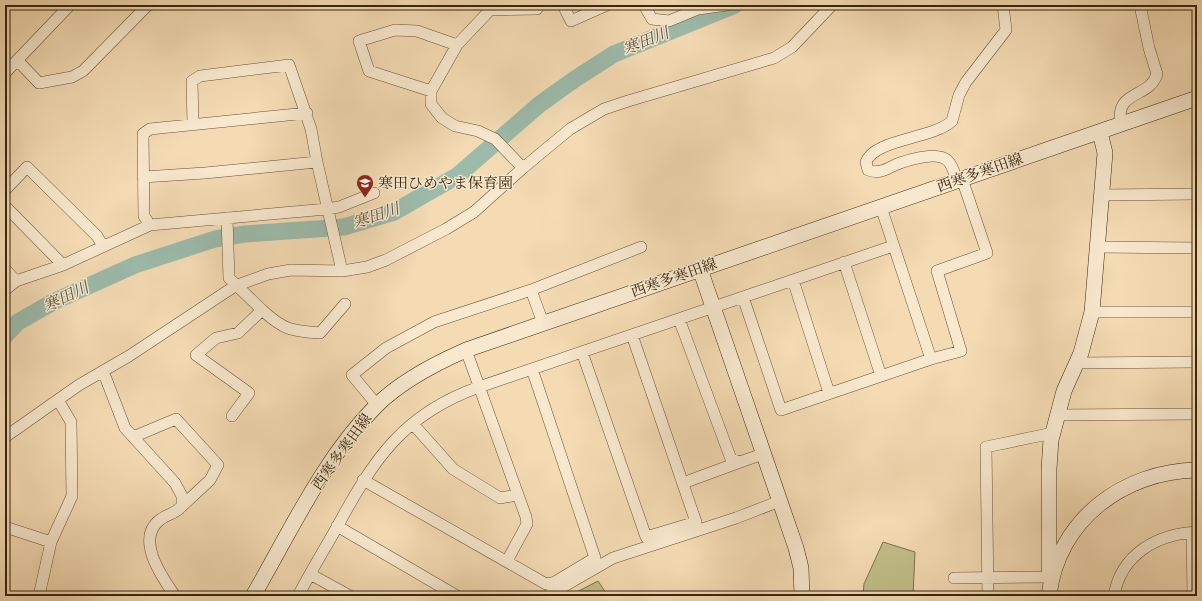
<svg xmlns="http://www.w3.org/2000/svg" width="1202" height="601" viewBox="0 0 1202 601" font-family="'IM FELL DW Pica','Noto Serif JP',serif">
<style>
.green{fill:#c1be89;stroke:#7d724b}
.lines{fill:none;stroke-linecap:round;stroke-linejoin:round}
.river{stroke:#9cbbab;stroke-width:17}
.street-casing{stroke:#685236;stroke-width:12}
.secondary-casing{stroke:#39250d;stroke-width:16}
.street{stroke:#f8e8ce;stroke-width:11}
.secondary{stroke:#f8e8ce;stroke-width:15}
.labels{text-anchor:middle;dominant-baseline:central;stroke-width:3;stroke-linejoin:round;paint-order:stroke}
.street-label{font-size:15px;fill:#39250d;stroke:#f8e8ce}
.poi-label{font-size:15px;fill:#39250d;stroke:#f8e8ce;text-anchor:start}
.water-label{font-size:16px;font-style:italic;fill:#57523c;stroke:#f8e8ce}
</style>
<rect width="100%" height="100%" fill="#f4dbb3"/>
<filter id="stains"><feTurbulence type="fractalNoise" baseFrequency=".005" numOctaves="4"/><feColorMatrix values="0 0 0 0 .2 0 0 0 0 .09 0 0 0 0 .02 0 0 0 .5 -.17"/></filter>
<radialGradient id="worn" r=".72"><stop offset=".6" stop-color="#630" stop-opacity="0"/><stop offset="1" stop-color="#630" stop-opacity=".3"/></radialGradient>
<path class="green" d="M883,542L915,552L913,596H863L864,584Z
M598,581L608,596H569L571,595Z"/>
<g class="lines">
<path class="river" d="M5,336L18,322L55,301L135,265L215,239L245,234L344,227L394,212L457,176L540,104L575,79L614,54L735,5"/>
<defs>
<path id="street" d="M563,5L571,21L607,5
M644,5L652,19L669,21L698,9L727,5
M18,61L39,83L72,77L83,71L148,5
M5,73L70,5
M431,91L369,71L359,41L395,30L417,31L457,45
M193,124L192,81L200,76L289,65L311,129L317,162L342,271
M1121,125C1114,89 1150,99 1157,74L1149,48L1140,5
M523,168L495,139L478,131L455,126L442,118L431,104V91L457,45L490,10L537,9
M143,177L205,173L317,162
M957,181C955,175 953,166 948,161C938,151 912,159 900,163C889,167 881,175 868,170L866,162C874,139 933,139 952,121L959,95L966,82L1006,30L1003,5
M5,190L27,167L97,236L103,246
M1102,195L1197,194
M5,206L63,265
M881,207L931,359
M227,218L229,278L262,310L238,333L216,338L196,355L249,393L232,416
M150,225L144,216L143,134L150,129L307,113
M1098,247L1197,248
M844,262L881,376
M5,269L16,281
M793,280L829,393
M5,290L16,281L63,265L150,225L327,209L339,207L374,193
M531,290L543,323
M743,297L781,410L931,359L961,351L937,271L987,253L962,179
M262,310C284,330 291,331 320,333L345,304
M1092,312H1197
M679,319L731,459L740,462L763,454
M466,350L526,517L527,524L507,561
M582,352L646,537L696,522L632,335
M1076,363L1197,362
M103,371L125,428L175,483L182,496V506C174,515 169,513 161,519C134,538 162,577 175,596
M377,405L352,375L386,348L434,322L531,290L641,247
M1056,415L1197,414
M413,424L453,469L500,498L517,495
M5,437L79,385L129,356L235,286L268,274L291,270L342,271L367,267L386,260L446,229L474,212L523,168L570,129L604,109L628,101L774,58L792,47L832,5
M133,437L176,419L218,465L210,480L182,506
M363,480L546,584L555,582L595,558L532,369
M683,483L740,462
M337,526L457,596
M5,527L51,542
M1192,532L1193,596
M310,574L350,596
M954,578L1052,577
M39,596L51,542L72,496L71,422L58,400
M298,596C310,573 324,550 337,527C374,459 403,414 479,387L893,246
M547,596L613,558L736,518L780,501
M988,596L986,447L1053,433
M1114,596C1121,554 1157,534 1197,532"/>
<path id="secondary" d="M700,269L796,548L801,568L802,596
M1052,577L1049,569V469L1051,440L1064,391L1081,353L1092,312L1105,153L1100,132
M253,596C290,532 324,458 376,406C401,381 434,364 466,350L1197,98
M1049,596C1057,520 1124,471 1197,470"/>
</defs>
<use href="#street" class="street-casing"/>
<use href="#secondary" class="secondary-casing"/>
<use href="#street" class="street"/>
<use href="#secondary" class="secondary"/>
</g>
<defs>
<symbol id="school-pin" viewBox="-11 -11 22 30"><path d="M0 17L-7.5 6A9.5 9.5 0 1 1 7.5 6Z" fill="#8f2418" stroke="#f8e8ce"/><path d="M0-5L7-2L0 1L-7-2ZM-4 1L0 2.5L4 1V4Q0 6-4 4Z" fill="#fff"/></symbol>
</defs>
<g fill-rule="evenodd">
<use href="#school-pin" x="355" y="173" width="20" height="27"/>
</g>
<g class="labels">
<g class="street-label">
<text transform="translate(980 173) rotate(-19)">西寒多寒田線</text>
<text transform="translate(674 278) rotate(-19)">西寒多寒田線</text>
<text transform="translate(342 452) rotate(-54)">西寒多寒田線</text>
</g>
<g class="poi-label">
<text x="378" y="183">寒田ひめやま保育園</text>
</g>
<g class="water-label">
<text transform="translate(646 41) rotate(-22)">寒田川</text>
<text transform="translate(376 216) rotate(-19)">寒田川</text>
<text transform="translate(66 297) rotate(-26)">寒田川</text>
</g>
</g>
<rect width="1202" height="601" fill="none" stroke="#f4dbb3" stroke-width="20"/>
<rect x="6" y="6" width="1190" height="589" fill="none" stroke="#39250d" stroke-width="2"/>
<rect x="10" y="10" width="1182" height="581" fill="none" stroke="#39250d"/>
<rect width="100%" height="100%" filter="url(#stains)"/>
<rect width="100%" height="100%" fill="url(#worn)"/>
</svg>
